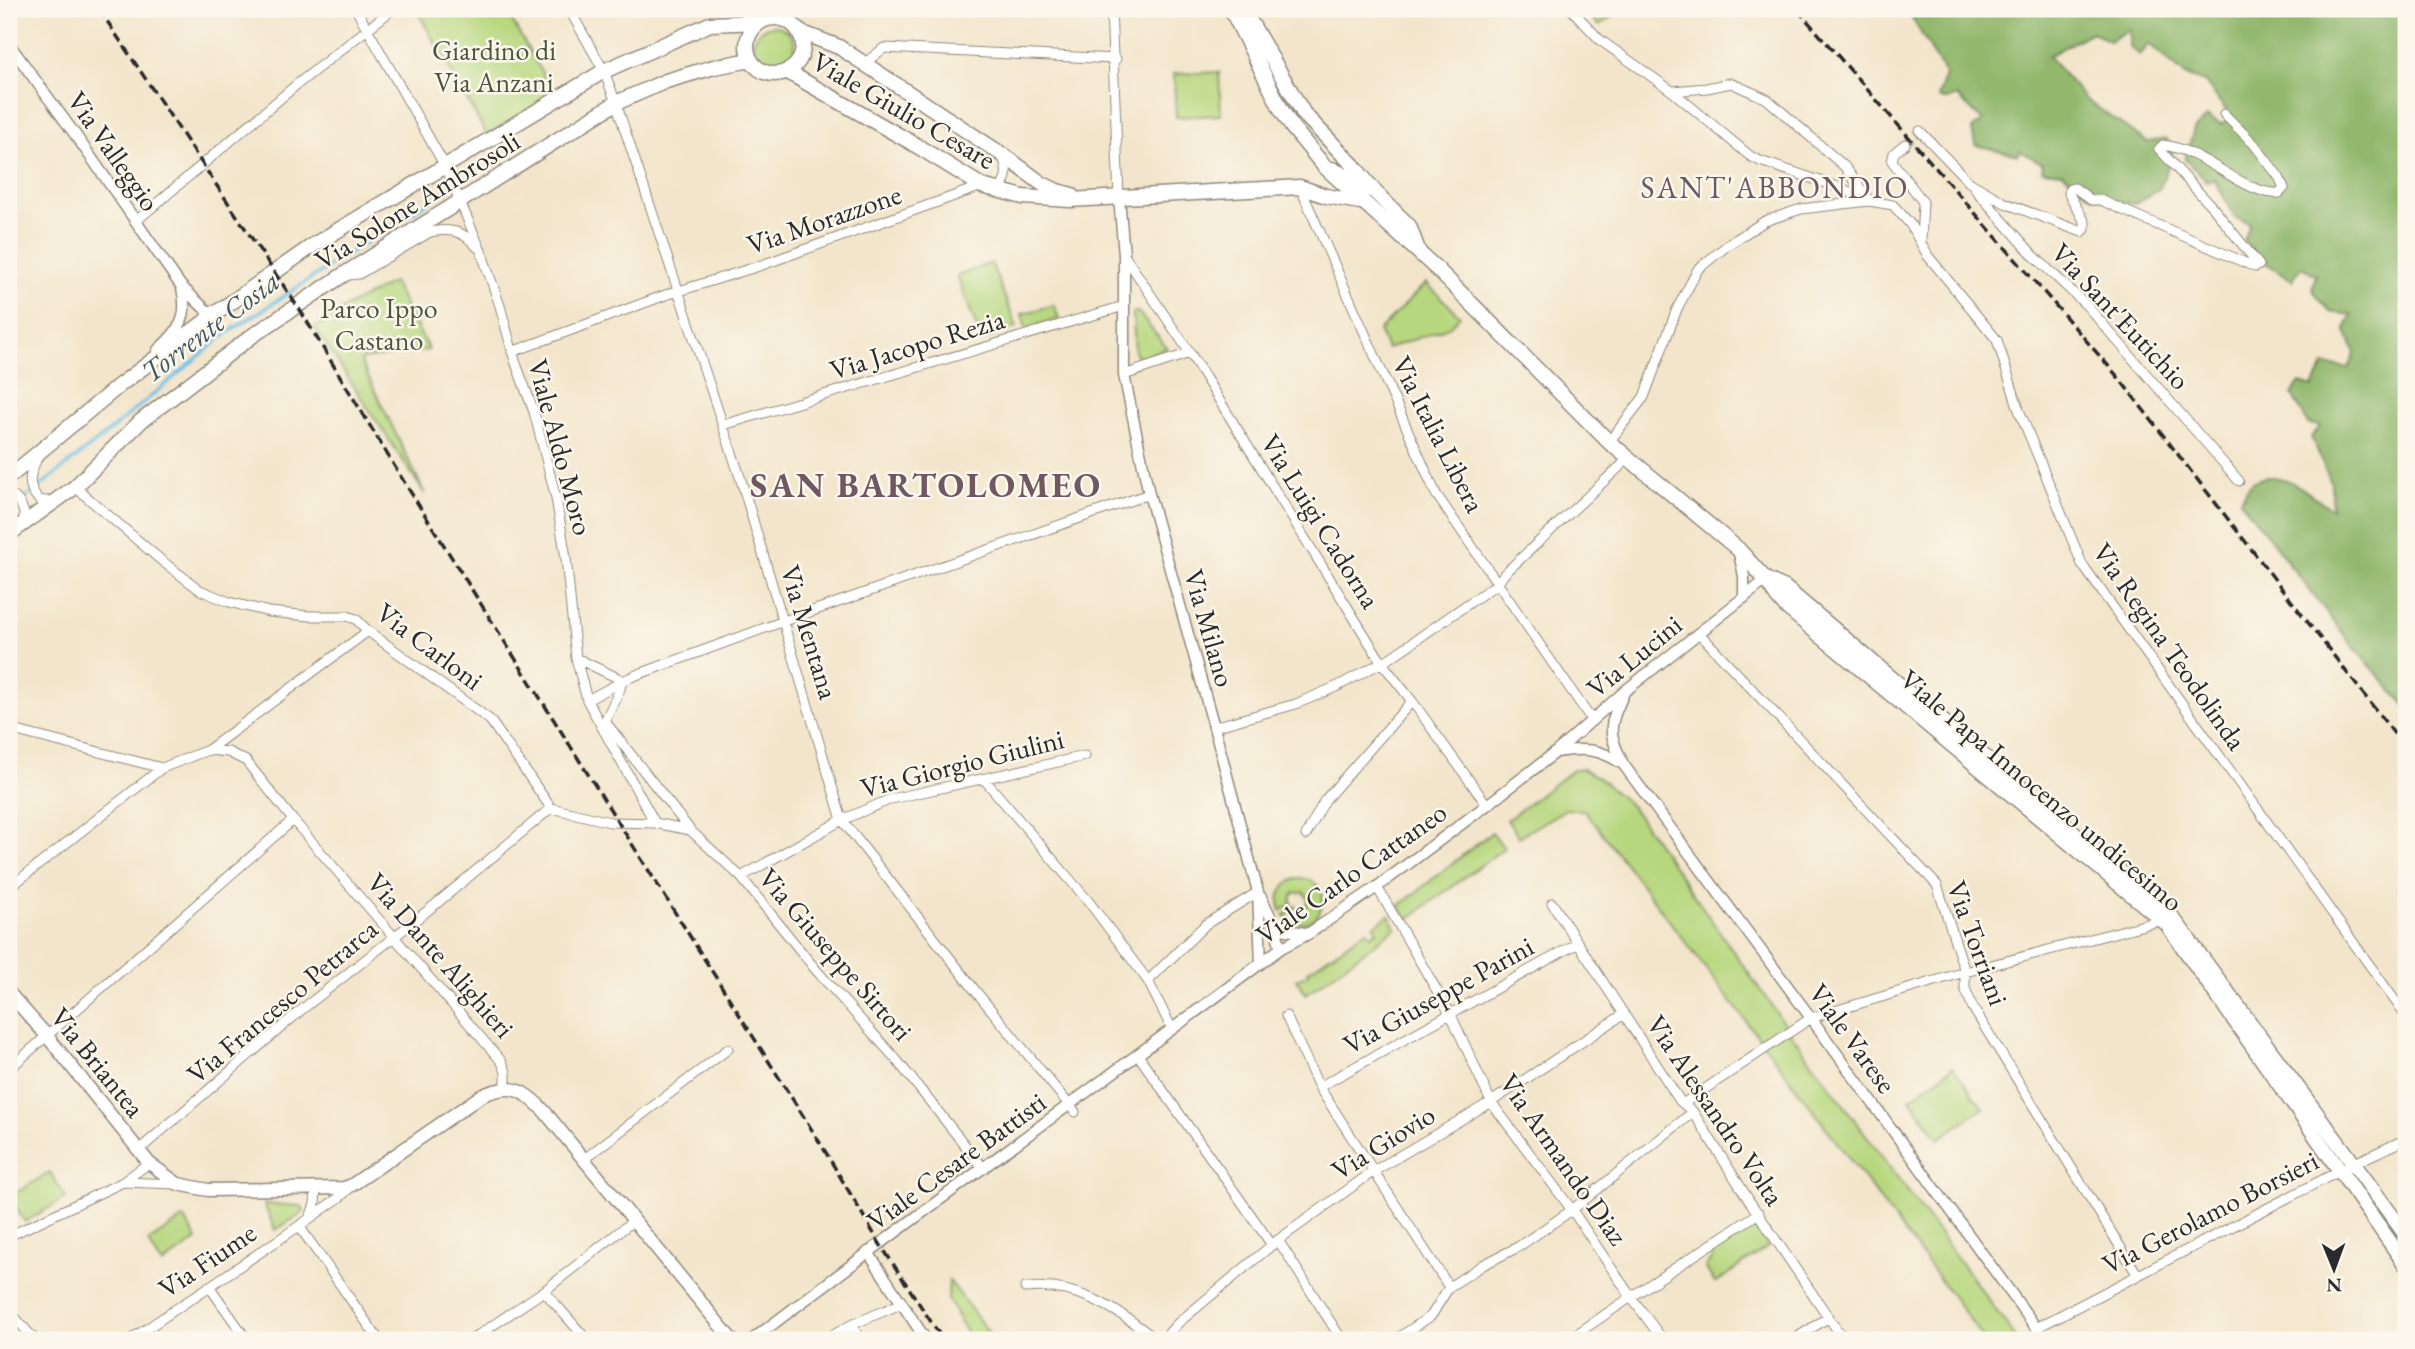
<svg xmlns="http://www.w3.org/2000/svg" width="2415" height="1349" viewBox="0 0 2415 1349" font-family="'EB Garamond',serif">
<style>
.green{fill:#b7d77e;stroke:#718154;stroke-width:2}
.forest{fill:#91b86d;stroke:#5e724c;stroke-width:2}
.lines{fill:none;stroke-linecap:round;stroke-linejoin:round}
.stream{stroke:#69c0e6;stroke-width:3.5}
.minor-tunnel{stroke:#cbc0ab;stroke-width:9;stroke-dasharray:9 4.5;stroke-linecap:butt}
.minor-casing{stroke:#8f887b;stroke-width:11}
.tertiary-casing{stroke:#8f887b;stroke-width:13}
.secondary-casing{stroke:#8f887b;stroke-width:15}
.primary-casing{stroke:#8f887b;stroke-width:17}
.minor{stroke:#fff;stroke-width:9}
.tertiary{stroke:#fff;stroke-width:10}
.secondary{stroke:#fff;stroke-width:12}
.primary{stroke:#fff;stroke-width:14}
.rail{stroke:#2b2b2b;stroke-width:3.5;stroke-dasharray:10 5;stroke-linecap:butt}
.labels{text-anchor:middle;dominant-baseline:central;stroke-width:5;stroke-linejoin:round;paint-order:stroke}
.park-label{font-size:28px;fill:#4e5640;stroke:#fbf7ec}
.street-label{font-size:28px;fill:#2b2b2b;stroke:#fbf7ec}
.neighbourhood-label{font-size:30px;letter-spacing:2px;fill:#6f5862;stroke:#fbf7ec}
.water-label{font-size:30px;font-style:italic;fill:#3e5863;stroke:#fbf7ec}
.district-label{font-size:35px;font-weight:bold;letter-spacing:2px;fill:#6f5862;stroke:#fbf7ec}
</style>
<rect width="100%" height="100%" fill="#fbf7ec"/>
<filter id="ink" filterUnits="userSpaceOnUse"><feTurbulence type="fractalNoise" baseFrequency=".0143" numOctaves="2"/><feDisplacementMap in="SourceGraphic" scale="14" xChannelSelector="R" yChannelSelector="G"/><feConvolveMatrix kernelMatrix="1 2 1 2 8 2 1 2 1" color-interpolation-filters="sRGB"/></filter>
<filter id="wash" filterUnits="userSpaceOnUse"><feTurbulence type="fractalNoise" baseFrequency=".00686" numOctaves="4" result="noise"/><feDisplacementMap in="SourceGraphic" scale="28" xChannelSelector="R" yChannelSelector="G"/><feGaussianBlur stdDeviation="1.57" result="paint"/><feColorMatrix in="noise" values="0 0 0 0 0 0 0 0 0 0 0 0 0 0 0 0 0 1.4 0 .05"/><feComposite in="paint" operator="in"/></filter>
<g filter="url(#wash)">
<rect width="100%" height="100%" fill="#f3e5cb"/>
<path class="green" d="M416,9H505L555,95L487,135Z
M1584,9H1622L1599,26Z
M753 47a21 21 0 1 1 42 0a21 21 0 1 1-42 0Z
M1219,72L1221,115L1176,117L1174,74Z
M991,263L1017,327L982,341L957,276Z
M393,282L429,350L363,359L361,362L425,494L315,328L351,304Z
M1426,283L1460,316L1449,327L1387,349L1379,331Z
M1054,305L1059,319L1026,329L1022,314Z
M1135,312H1138L1167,348L1140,358L1135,354L1133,314Z
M1582,769L1598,777L1632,807L1792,1035L2018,1340H1985L1762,1042L1585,811L1566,809L1519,837L1507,820L1567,774L1574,770Z
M1492,832L1504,848L1408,919L1399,906Z
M1301,878C1343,883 1317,945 1284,915L1295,906L1301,908L1307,905L1308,899L1304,892L1294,893L1291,899L1292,904L1281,911C1276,894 1283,881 1301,878Z
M1389,915L1396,928L1306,994L1296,979L1309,974L1308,971L1367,930L1371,935L1377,931L1374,926Z
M1953,1067L1983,1108L1939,1139L1910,1099Z
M50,1172L66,1198L25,1222L9,1197Z
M264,1204L301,1206L304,1209L302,1214L275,1230Z
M184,1218L197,1240L162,1264L148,1242Z
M1752,1226L1756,1227L1768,1247L1715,1283L1705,1267L1711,1260L1712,1252Z
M949,1280L994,1340H970L948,1299Z"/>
<path class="forest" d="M1921,9H2406V706L2352,645L2240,500C2244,495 2247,486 2253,482C2281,465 2309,495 2332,509L2331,482L2311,437L2321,426L2308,424L2292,394L2300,383L2313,387L2324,365L2349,368L2355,353L2345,329L2352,315L2330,312L2312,289L2316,275L2302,267L2292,280L2260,259L2244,241L2250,224L2235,217L2214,179L2208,182L2185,160L2194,129L2207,117L2221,124L2231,117L2205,82L2185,75L2149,44L2140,55L2129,46L2130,29L2109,41L2092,32L2048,56L2085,99L2147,142L2167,139L2173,152L2160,188L2135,204L2092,196L2061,172L2042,170L2043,164L2020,151L2018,155L1975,145L1972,129L1983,121L1957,96L1947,100L1938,97L1946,75L1912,18Z"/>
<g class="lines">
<path class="stream" d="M9,511L101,438L227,333L447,190"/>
</g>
</g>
<g filter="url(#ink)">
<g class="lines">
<path class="minor-tunnel" d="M1905,144L1920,131"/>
<defs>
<path id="minor" d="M356,9L445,166L481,251L500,306L515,361L534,412L556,498L566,558L576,658L587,700L655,823
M569,9L604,71L616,103L741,480L842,820L974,989L1075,1112
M759,9L766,19
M1111,9L1119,197
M1571,9L1600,40L1672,91L1750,156L1760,161L1841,188L1867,200
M864,64L884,48L1116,59
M1672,91L1707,88L1731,83L1767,99L1845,167L1868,199
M1920,131L1969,182L2005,203L2082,232L2085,229V222L2069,194L2070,189L2075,188L2091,200H2100L2255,267L2259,265L2214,209L2159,149L2163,145C2205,150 2246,196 2279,193L2284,188L2279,177L2254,144L2224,114
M1905,144L1894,153L1892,161L1923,202L1921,241
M1300,187L1436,494L1591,719
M1975,189L2033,255L2087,306L2239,481
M998,191C1009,179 1008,169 1002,155
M136,221L295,86L393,9
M1124,255L1190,353L1382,663L1412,701L1487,805
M348,275L359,274L430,232C451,228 464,231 477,247
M679,291L759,266L982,186
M512,352L679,290
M1124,375L1190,353
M723,425L1124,306
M1609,442L1644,397L1677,309L1698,269L1729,244L1765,221L1801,209L1869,201L1893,205L1910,224L1928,256L1997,340L2019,410L2082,564L2406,1016
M38,456C30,474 25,484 39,500L52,502
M75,487L162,561L200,590L229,602L269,612L310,616H347L356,619L368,631L490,720L551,808L610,822L655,823L690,830L741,877L816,970L895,1058L984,1169
M9,494C20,499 27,512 23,524
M1699,633L1937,885L1965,972V988L1973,1008L2137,1274
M576,658L622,680
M622,680L620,689L606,719L607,724L690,830
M587,700L631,677L784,621L1149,494
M1214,727L1296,704L1338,686L1390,658L1498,583L1504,574L1628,459
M9,729L162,768
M208,750L368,631
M984,779L1089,902L1148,981L1172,1029
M1306,835L1325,800L1412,701
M741,877L842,820L891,799L1085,756
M1377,887L1451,1015L1491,1102L1572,1210L1631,1297L1663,1340
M9,888L162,768L208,750L228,752L246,761L293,820L502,1062L506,1072V1089
M1552,903L1680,1101L1693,1112L1750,1202L1844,1340
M1148,981L1206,924L1258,892
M1286,1016L1319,1087L1449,1287
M1138,1055L1272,1245
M9,1069L293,820
M1319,1087L1578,943
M1684,1103L1811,1018L1965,972L2163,920
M139,1150L300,1011L436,904L551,808
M584,1159L728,1049
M123,1182L149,1163
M310,1218L315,1204L316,1189
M299,1226L379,1340
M9,1236L123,1182L176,1184
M1278,1240L1342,1340
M209,1286L247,1340
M1025,1288C1076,1282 1118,1309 1156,1340
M544,1291L587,1340
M9,1311L35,1340
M851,1325L861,1340
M2036,1328L2355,1163L2406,1139
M130,1340L299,1226L340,1197L351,1187
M471,1340L544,1291L633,1221
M825,1340L851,1325L903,1303
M1166,1340L1169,1333L1178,1323L1278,1240L1374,1171L1491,1102L1624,1014
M1395,1340L1431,1316L1449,1287L1483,1265L1518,1247L1572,1210L1693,1112
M1568,1340L1631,1297L1759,1213
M1793,1340L1829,1317"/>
<path id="tertiary" d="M9,44L74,133L181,286L207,311H219
M1119,197L1124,255V375L1149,494L1214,727L1258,892L1261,963
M158,350C180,330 189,318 182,288
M1738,549L1744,576V598
M1556,752C1584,748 1599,748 1623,764L1811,1018L2045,1340
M1623,764C1608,731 1608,728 1623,695
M1261,897L1274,924L1281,948
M1275,928L1305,933
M868,1252L926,1340
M752,1340C926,1207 1106,1080 1281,948L1308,934L1377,887L1487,805L1556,752L1625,691L1766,580"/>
<path id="secondary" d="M9,993L47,1036L149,1163L178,1184L208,1190L344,1188L352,1185L481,1096C510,1082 524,1089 545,1112L732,1340"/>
<path id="primary" d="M1231,9L1281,109L1292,127L1324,166L1438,270L1609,442L1738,549L1766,580L1778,598L1785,606L2167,924L2406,1265
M1243,9L1304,114L1353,165L1375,192
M747 46a28 28 0 1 1 56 0a28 28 0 1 1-56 0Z
M800,32L839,47L1009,159L1041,183L1057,191L1072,195
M786,71L914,144L982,186L1023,197L1070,200L1300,187L1326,196L1360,202
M1332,169L1375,192L1409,226L1418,250
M9,477L121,384L219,311L315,244L604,71L710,24L760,22
M9,534L75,487L141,421L252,336L343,275L616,103L666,81L714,67L751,60
M1767,580L1785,588L2169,913L2406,1235"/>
</defs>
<use href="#minor" class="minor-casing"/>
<use href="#tertiary" class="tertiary-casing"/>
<use href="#secondary" class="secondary-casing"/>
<use href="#primary" class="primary-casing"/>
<use href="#minor" class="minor"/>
<use href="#tertiary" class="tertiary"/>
<use href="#secondary" class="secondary"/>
<use href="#primary" class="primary"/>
<path class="rail" d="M99,9L303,315L401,477L822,1146L880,1244L943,1340
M1797,9L2118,377L2406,749"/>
</g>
</g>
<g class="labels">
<g class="park-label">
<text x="494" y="50">Giardino di<tspan x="494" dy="32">Via Anzani</tspan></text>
<text x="379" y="308">Parco Ippo<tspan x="379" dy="32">Castano</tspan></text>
</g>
<g class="street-label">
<text transform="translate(904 110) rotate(30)">Viale Giulio Cesare</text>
<text transform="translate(114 151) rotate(55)">Via Valleggio</text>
<text transform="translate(417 200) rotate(-32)">Via Solone Ambrosoli</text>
<text transform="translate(824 219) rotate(-19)">Via Morazzone</text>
<text transform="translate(2121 316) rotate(47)">Via Sant'Eutichio</text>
<text transform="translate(917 344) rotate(-17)">Via Jacopo Rezia</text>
<text transform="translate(1439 434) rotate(63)">Via Italia Libera</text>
<text transform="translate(561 447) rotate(75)">Viale Aldo Moro</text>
<text transform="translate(1321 521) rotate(58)">Via Luigi Cadorna</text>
<text transform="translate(1210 628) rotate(74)">Via Milano</text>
<text transform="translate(810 632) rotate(73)">Via Mentana</text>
<text transform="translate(430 646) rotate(37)">Via Carloni</text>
<text transform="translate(2170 646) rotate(55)">Via Regina Teodolinda</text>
<text transform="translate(1634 656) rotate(-39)">Via Lucini</text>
<text transform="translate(962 763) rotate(-14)">Via Giorgio Giulini</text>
<text transform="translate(2042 790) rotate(40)">Viale Papa Innocenzo undicesimo</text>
<text transform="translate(1351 873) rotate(-35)">Viale Carlo Cattaneo</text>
<text transform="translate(1978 943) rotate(70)">Via Torriani</text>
<text transform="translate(836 954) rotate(49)">Via Giuseppe Sirtori</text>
<text transform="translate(441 955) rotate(49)">Via Dante Alighieri</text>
<text transform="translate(1438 995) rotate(-29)">Via Giuseppe Parini</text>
<text transform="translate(282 1001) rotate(-40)">Via Francesco Petrarca</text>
<text transform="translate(1853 1038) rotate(54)">Viale Varese</text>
<text transform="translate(98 1062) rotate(51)">Via Briantea</text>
<text transform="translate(1716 1110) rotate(56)">Via Alessandro Volta</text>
<text transform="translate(1383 1142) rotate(-32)">Via Giovio</text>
<text transform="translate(1564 1159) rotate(55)">Via Armando Diaz</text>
<text transform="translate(956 1161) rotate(-36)">Viale Cesare Battisti</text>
<text transform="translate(2210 1212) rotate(-27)">Via Gerolamo Borsieri</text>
<text transform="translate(207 1260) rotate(-34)">Via Fiume</text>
</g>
<g class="neighbourhood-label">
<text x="1775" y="187">SANT'ABBONDIO</text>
</g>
<g class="water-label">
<text transform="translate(210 326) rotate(-37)">Torrente Cosia</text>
</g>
<g class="district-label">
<text x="926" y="484">SAN BARTOLOMEO</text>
</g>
</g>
<rect width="2415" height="1349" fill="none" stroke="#fbf7ec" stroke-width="35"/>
<g transform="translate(2334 1269) rotate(179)" stroke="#fbf7ec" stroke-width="5" paint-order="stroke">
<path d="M0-5L12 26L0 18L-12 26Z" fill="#2b2b2b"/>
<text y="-10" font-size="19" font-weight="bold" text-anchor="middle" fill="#2b2b2b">N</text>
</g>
</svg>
